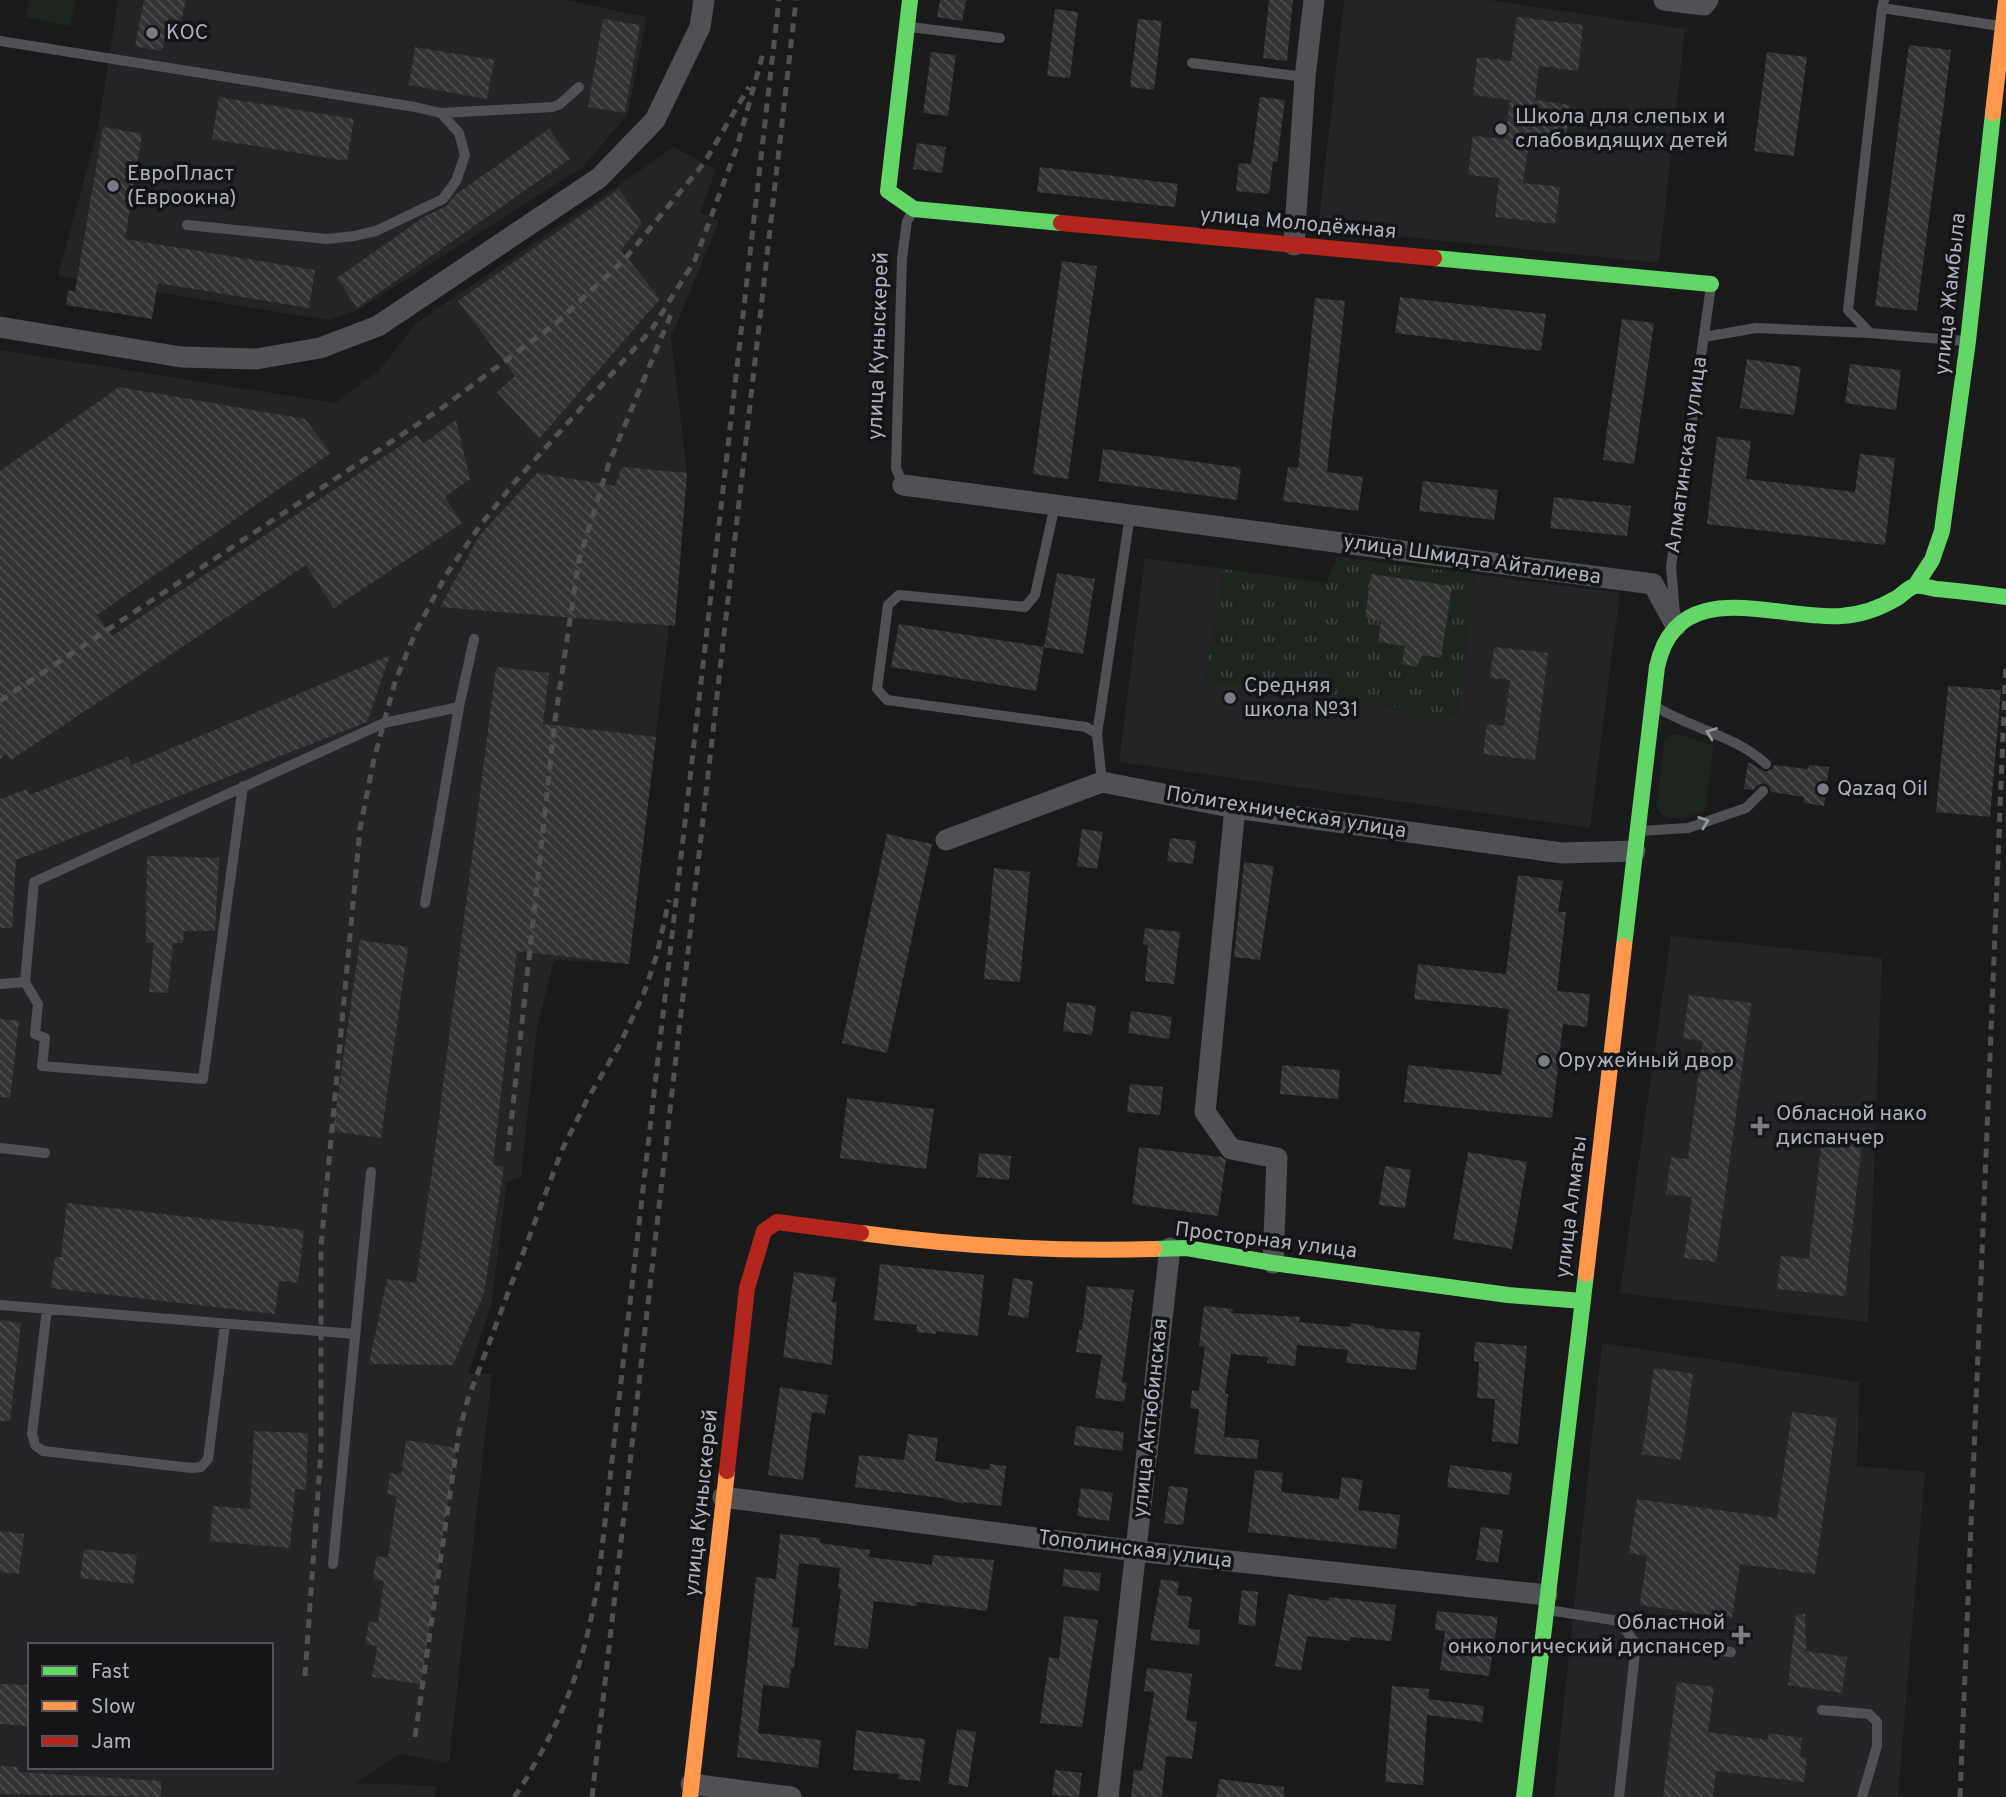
<svg xmlns="http://www.w3.org/2000/svg" width="2006" height="1797" viewBox="0 0 2006 1797" font-family="Overpass,sans-serif">
<style>
.built{fill:#252528;fill-rule:evenodd}
.grass{fill:#1f2620}
.park{fill:url(#park-tufts)}
.building{fill:url(#building-back-hatch)}
.lines{fill:none;stroke-linecap:round;stroke-linejoin:round}
.lane{stroke:#4f5155;stroke-width:10}
.street{stroke:#4f5155;stroke-width:21}
.fast{stroke:#63d668;stroke-width:16}
.slow{stroke:#ff974d;stroke-width:16}
.jam{stroke:#b3261e;stroke-width:16}
.rail{stroke:#505153;stroke-width:5;stroke-dasharray:9 7;stroke-linecap:butt}
.oneway{stroke:#91949d}
.poi-dot{fill:#7a7c84;stroke:#151518;stroke-width:2.5}
.labels{text-anchor:middle;dominant-baseline:central;stroke-width:7;stroke-linejoin:round;paint-order:stroke}
.poi-label{font-size:21px;fill:#adb1bc;stroke:#151518;text-anchor:start}
.street-label{font-size:21px;fill:#adb1bc;stroke:#151518}
</style>
<defs>
<pattern id="park-tufts" width="24" height="20" patternUnits="userSpaceOnUse" patternTransform="scale(1.75)"><rect width="24" height="20" fill="#1f2620"/><path d="M3 7l-1-3M5 7V3M7 7l1-3M15 17l-1-3M17 17v-4M19 17l1-3" fill="none" stroke="#3d433e"/></pattern>
<pattern id="building-back-hatch" width="6" height="6" patternUnits="userSpaceOnUse" patternTransform="scale(1.75)"><rect width="6" height="6" fill="#333334"/><path d="M-1 5l2 2M0 0l6 6M5-1l2 2" fill="none" stroke="#4e4e4f"/></pattern>
</defs>
<rect width="100%" height="100%" fill="#1b1b1c"/>
<path class="built" d="M118,0H566L647,17L628,114L583,167L358,310L328,320L58,276L98,128Z
M1344,0H1489L1685,29L1659,263L1318,228Z
M674,147L716,170L700,212L719,221L671,338L687,473L629,964L554,960L537,1028L521,1177L507,1182L491,1306L468,1374H492L449,1763L400,1754L355,1783L437,1786L435,1797H0V350L335,403L379,371L415,324ZM30,1645H271V1767H30Z
M1145,558L1224,569L1205,680L1459,716L1474,574L1620,593L1590,828L1119,762Z
M1671,936L1882,958L1868,1322L1620,1293Z
M1602,1343L1859,1382L1857,1466L1925,1472L1898,1797H1554Z"/>
<path class="grass" d="M29,0H75L70,26L26,17Z
M1677,734L1714,746L1705,811C1688,817 1669,826 1657,808L1664,742L1669,736Z"/>
<path class="park" d="M1338,557L1474,574L1459,716L1205,680L1224,569L1326,583Z"/>
<path class="building" d="M144,0H186L181,21L169,18L162,51L135,46Z
M940,0H966L962,21L937,17Z
M1269,0H1293L1287,61L1263,58Z
M1055,9L1078,12L1070,78L1047,76Z
M1517,17L1583,25L1578,71L1539,66L1535,100L1570,105L1565,144L1529,140L1523,183L1560,187L1555,224L1495,217L1499,178L1468,175L1473,136L1505,139L1510,100L1473,95L1477,57L1511,61Z
M603,19L640,25L625,113L588,107Z
M1138,19L1162,21L1154,90L1130,87Z
M1909,45L1951,50L1917,311L1875,306Z
M415,47L494,60L487,99L409,85Z
M931,52L956,55L948,116L923,113Z
M1767,52L1807,57L1794,156L1754,151Z
M219,97L354,119L347,161L212,139Z
M1260,97L1285,100L1277,162L1273,161L1269,194L1236,191L1239,163L1251,164Z
M103,127L142,134L125,239L315,270L309,308L158,283L152,319L66,305L68,290L75,292Z
M549,129L570,159L357,308L337,278L427,215L447,206L455,195Z
M917,143L946,147L942,173L913,169Z
M1040,167L1178,184L1175,207L1037,192Z
M619,189L642,223L621,250L660,299L539,439L497,392L515,376L458,301Z
M1062,261L1097,266L1068,479L1033,474Z
M1400,297L1546,314L1541,351L1395,333Z
M1315,298L1345,301L1327,472L1363,477L1358,511L1283,501L1288,467L1298,468Z
M1622,319L1654,323L1634,464L1603,460Z
M1747,359L1801,367L1794,415L1740,408Z
M1850,364L1901,370L1896,410L1845,403Z
M119,387L305,419L331,453L97,615L112,636L417,435L423,444L456,420L470,479L445,497L462,523L334,608L306,565L11,760L6,754L0,759V471Z
M1717,437L1751,441L1746,479L1855,492L1860,454L1895,458L1885,545L1707,524Z
M1103,449L1241,468L1237,500L1099,481Z
M622,467L687,473L675,626L440,607L480,535L537,473L615,486Z
M1423,481L1498,490L1494,520L1419,511Z
M1554,497L1631,506L1627,536L1550,528Z
M1057,573L1095,579L1083,654L1044,647Z
M1371,574L1452,586L1441,658L1420,655L1418,667L1402,664L1405,646L1378,642L1381,621L1365,618Z
M899,624L1044,647L1036,691L891,667Z
M1494,647L1548,653L1535,760L1483,754L1487,724L1504,726L1510,680L1490,678Z
M390,655L367,722L16,860L12,928H0V799L27,789L29,795L128,757L132,765Z
M496,667L549,673L543,724L656,737L629,964L517,951L493,1165L504,1167L484,1293L453,1365L369,1364L387,1279L416,1283L434,1157Z
M1948,686L2001,690L1990,817L1936,812Z
M1748,762L1765,772L1772,769L1774,765L1808,769L1809,765L1829,767L1824,806L1804,803V797L1771,792L1769,786L1764,783L1758,785L1753,790L1744,789Z
M1082,829L1103,832L1097,869L1077,866Z
M887,834L932,844L887,1053L842,1043Z
M1170,838L1196,841L1193,864L1167,861Z
M147,856L219,858L215,931H184L183,943H173L168,993L149,992L154,943H146Z
M1244,862L1274,866L1260,960L1234,957Z
M994,868L1030,872L1020,982L984,979Z
M1518,875L1563,881L1558,912H1566L1557,991L1590,994L1587,1027L1563,1024L1552,1118L1404,1102L1408,1065L1501,1075L1509,1009L1414,999L1418,964L1506,974Z
M1145,928L1180,932L1174,984L1145,981L1148,945L1143,944Z
M360,940L408,947L381,1138L333,1131Z
M1689,995L1751,1003L1716,1262L1684,1258L1692,1197L1666,1194L1671,1157L1688,1159L1703,1041L1683,1038Z
M1067,1002L1096,1006L1092,1035L1063,1031Z
M1131,1011L1172,1017L1169,1039L1128,1033Z
M0,1019L19,1021L10,1098L0,1097Z
M1282,1065L1340,1070L1338,1099L1280,1094Z
M1130,1084L1163,1087L1160,1115L1127,1112Z
M847,1098L934,1109L926,1169L840,1158Z
M1822,1138L1862,1142L1845,1296L1777,1289L1781,1256L1809,1259Z
M1139,1147L1221,1157L1226,1160L1218,1216L1132,1204Z
M1468,1152L1527,1162L1512,1249L1453,1239Z
M979,1153L1011,1156L1009,1180L977,1177Z
M1385,1166L1411,1170L1405,1208L1379,1205Z
M67,1203L304,1230L298,1283L279,1281L275,1314L51,1288L55,1257H61Z
M880,1264L984,1275L978,1336L936,1331V1334L916,1332L917,1325L874,1320Z
M794,1272L836,1278L832,1302H837L832,1365L783,1357Z
M1013,1278L1033,1281L1028,1318L1008,1315Z
M1087,1286L1134,1290L1122,1382L1127,1383L1124,1402L1095,1398L1102,1355L1076,1352L1079,1330H1082Z
M1204,1306L1233,1309L1232,1313L1300,1317L1299,1322L1350,1327L1351,1323L1375,1326V1328L1420,1332L1416,1370L1346,1363L1348,1350L1297,1345L1295,1366L1267,1363L1268,1357L1231,1354L1225,1394H1228L1224,1437L1259,1440L1257,1459L1194,1454L1199,1409L1190,1408L1192,1390L1199,1391L1205,1347L1199,1346Z
M0,1320L21,1323L10,1421H0Z
M1475,1342L1527,1346L1518,1444L1492,1441L1495,1399L1477,1398L1479,1362L1474,1361Z
M1654,1368L1693,1374L1681,1460L1642,1454Z
M780,1387L828,1395L825,1414L812,1412L803,1480L768,1475Z
M1792,1412L1837,1418L1815,1574L1740,1564L1732,1618L1640,1605L1647,1556L1629,1553L1637,1499L1777,1518Z
M1076,1426L1124,1432L1122,1451L1074,1445Z
M254,1431L308,1433L306,1490L295,1489L290,1548L210,1541L213,1506L250,1509Z
M908,1434L938,1438L935,1461L989,1470L990,1464L1006,1466L1001,1506L964,1502V1504L942,1498L855,1487L859,1455L904,1460Z
M406,1440L456,1448L421,1684L372,1677L377,1646L365,1644L369,1621L378,1623L384,1581L373,1579L376,1556L388,1558L397,1496L387,1494L390,1473L401,1475Z
M1450,1465L1512,1473L1509,1495L1447,1487Z
M1255,1470L1283,1473L1281,1492L1339,1499L1342,1477L1363,1480L1358,1510L1400,1515L1396,1549L1248,1532Z
M1169,1486L1188,1488L1183,1525L1164,1523Z
M1081,1488L1113,1493L1109,1521L1077,1516Z
M1481,1527L1503,1530L1498,1563L1476,1560Z
M0,1531L24,1534L19,1574L0,1572Z
M780,1534L820,1538V1543L870,1550L869,1557L932,1565L933,1555L994,1560L987,1611L917,1602L916,1606L874,1601L868,1649L834,1645L841,1589H838L840,1568L799,1563L792,1627L799,1628L794,1668H791L789,1688L763,1685L758,1733L821,1740L818,1768L737,1757L756,1577L776,1579Z
M84,1549L137,1555L133,1584L80,1578Z
M1064,1569L1101,1573L1099,1591L1062,1586Z
M1161,1579L1179,1582L1177,1595L1192,1597L1188,1628L1200,1630L1199,1645L1150,1640Z
M1242,1590L1258,1592L1255,1626L1238,1624Z
M1288,1594L1329,1601V1597L1396,1605L1391,1641L1351,1637L1350,1641L1307,1636L1301,1671L1275,1666Z
M1437,1611L1498,1617L1489,1676L1440,1670L1445,1631L1435,1630Z
M1796,1614H1805L1806,1651L1847,1657L1842,1693L1788,1685Z
M1064,1616L1098,1620L1082,1727L1040,1723L1049,1657L1059,1659Z
M1147,1668L1192,1674L1186,1720L1197,1722L1192,1759L1166,1756L1162,1797H1131L1134,1770L1142,1771L1154,1692L1144,1691Z
M1677,1682L1714,1687L1708,1732L1768,1740L1769,1733L1802,1738L1800,1757L1807,1758L1804,1782L1716,1771L1713,1797H1663Z
M0,1684L30,1685V1726L0,1724Z
M1392,1686L1429,1689L1428,1699L1484,1706L1482,1722L1427,1715L1423,1785L1385,1782Z
M957,1729L976,1732L968,1787L948,1784Z
M856,1730L925,1739L920,1781L898,1779L899,1774L853,1770Z
M0,1766L19,1767L18,1772L161,1781V1797L0,1794Z
M1055,1770L1082,1773L1079,1797L1052,1795Z
M1219,1779L1284,1787V1797H1217Z"/>
<g class="lines">
<path class="lane" d="M1884,0L1882,8L2000,26
M1882,8L1848,310L1870,333L1965,341
M910,27L1000,38
M0,41L415,107L441,113L459,133L465,155L456,181L443,199L376,231L354,236L327,239L187,225
M1192,63L1305,77
M441,113L553,107L560,104L579,87
M1704,337L1756,328L1870,333
M903,485L896,468L902,258L907,221L913,211
M1055,505L1035,595L1025,607L899,595L888,605L877,689L887,700L1086,727L1097,734L1102,782
M1675,613L1671,567L1711,286
M1658,708C1693,729 1736,736 1766,764
M1097,734L1130,515
M243,786L203,1079L42,1066L45,1038L35,1034L38,1004L25,982L34,882L384,723L459,707
M1640,831L1688,828L1746,808L1763,791
M425,903L459,707L474,639
M0,984L25,982
M0,1148L45,1153
M0,1305L355,1334
M47,1309L32,1434L35,1445L43,1451L192,1468L201,1467L208,1459L225,1325
M333,1564L371,1172
M1548,1610L1619,1621L1636,1644L1619,1797
M1636,1644L1731,1652
M1822,1710L1869,1714L1877,1722V1746L1862,1797"/>
<path class="street" d="M1664,0L1704,5L1708,0
M1294,245L1305,77L1314,0
M0,327L181,357L256,359L320,348L378,326L599,178L655,120L700,27L704,0
M903,485L1653,584L1676,626
M1235,808L1205,1112L1231,1149L1277,1158L1273,1263
M946,840L1102,782L1235,808L1562,853L1635,851
M723,1497L1136,1551L1547,1595
M691,1784L791,1797
M1108,1797L1170,1248"/>
<path class="fast" d="M910,0L888,191L914,209L1061,223
M1434,258L1711,284
M1915,586L1932,560L1942,531L1968,341L1993,113
M1624,946L1657,667C1677,573 1776,620 1841,616C1861,615 1880,608 1897,598C1902,595 1909,587 1915,586C1921,585 1931,588 1936,589C1960,591 1983,594 2006,597
M1154,1249L1187,1248L1273,1263L1508,1295L1582,1301
M1524,1797L1586,1274"/>
<path class="slow" d="M1993,113L2006,0
M861,1233C958,1246 1056,1252 1154,1249
M1586,1274L1624,946
M690,1797L727,1471"/>
<path class="jam" d="M1061,223L1434,258
M727,1471L747,1288L764,1231L777,1222L861,1233"/>
<path class="rail" d="M0,701L439,410L555,324L624,260L704,163L749,87
M508,1151L555,720L579,560L609,463L672,312
M305,1676L321,1450V1246L360,829L374,759L395,682L416,631L446,575L479,527L513,484L652,329L695,260L737,147L764,50
M415,1737L459,1432L468,1399L562,1150L587,1100L620,1044L644,993L657,954L669,900
M514,1797C523,1786 529,1773 537,1760C571,1700 586,1651 598,1583L779,0
M592,1797L796,0
M1960,1797L2006,662"/>
</g>
<defs><path id="oneway-chevron" d="M-2-3.5L2.5 0L-2 3.5" fill="none" stroke-width="1.6" stroke-linecap="round" stroke-linejoin="round" transform="scale(1.75)"/></defs>
<g class="oneway">
<use href="#oneway-chevron" transform="translate(1711 733) rotate(-159)"/>
<use href="#oneway-chevron" transform="translate(1704 822) rotate(-19)"/>
</g>
<g class="poi-dot">
<circle cx="152" cy="33" r="7"/>
<circle cx="1501" cy="129" r="7"/>
<circle cx="113" cy="186" r="7"/>
<circle cx="1230" cy="698" r="7"/>
<circle cx="1823" cy="789" r="7"/>
<circle cx="1544" cy="1061" r="7"/>
<path d="M1756.5 1115.5h7v7h7v7h-7v7h-7v-7h-7v-7h7z"/>
<path d="M1737.5 1624.5h7v7h7v7h-7v7h-7v-7h-7v-7h7z"/>
</g>
<g class="labels">
<g class="poi-label">
<text x="166" y="33">КОС</text>
<text x="1515" y="117">Школа для слепых и<tspan x="1515" dy="24">слабовидящих детей</tspan></text>
<text x="127" y="174">ЕвроПласт<tspan x="127" dy="24">(Евроокна)</tspan></text>
<text x="1244" y="686">Средняя<tspan x="1244" dy="24">школа №31</tspan></text>
<text x="1837" y="789">Qazaq Oil</text>
<text x="1558" y="1061">Оружейный двор</text>
<text x="1776" y="1114">Обласной нако<tspan x="1776" dy="24">диспанчер</tspan></text>
<text x="1725" y="1623" text-anchor="end">Областной<tspan x="1725" dy="24">онкологический диспансер</tspan></text>
</g>
<g class="street-label">
<text transform="translate(1298 224) rotate(5)">улица Молодёжная</text>
<text transform="translate(1951 294) rotate(-84)">улица Жамбыла</text>
<text transform="translate(879 346) rotate(-88)">улица Куныскерей</text>
<text transform="translate(1687 455) rotate(-82)">Алматинская улица</text>
<text transform="translate(1472 560) rotate(8)">улица Шмидта Айталиева</text>
<text transform="translate(1286 813) rotate(9)">Политехническая улица</text>
<text transform="translate(1572 1207) rotate(-83)">улица Алматы</text>
<text transform="translate(1266 1241) rotate(7)">Просторная улица</text>
<text transform="translate(1151 1418) rotate(-84)">улица Актюбинская</text>
<text transform="translate(702 1503) rotate(-84)">улица Куныскерей</text>
<text transform="translate(1135 1550) rotate(7)">Тополинская улица</text>
</g>
</g>
<rect x="28" y="1643" width="245" height="126" fill="#151518" stroke="#52535a" stroke-width="2"/>
<rect x="42" y="1666" width="35" height="10" fill="#63d668" stroke="#52535a" stroke-width="2"/>
<text x="91" y="1678" font-size="21" fill="#adb1bc">Fast</text>
<rect x="42" y="1701" width="35" height="10" fill="#ff974d" stroke="#52535a" stroke-width="2"/>
<text x="91" y="1713" font-size="21" fill="#adb1bc">Slow</text>
<rect x="42" y="1736" width="35" height="10" fill="#b3261e" stroke="#52535a" stroke-width="2"/>
<text x="91" y="1748" font-size="21" fill="#adb1bc">Jam</text>
</svg>
